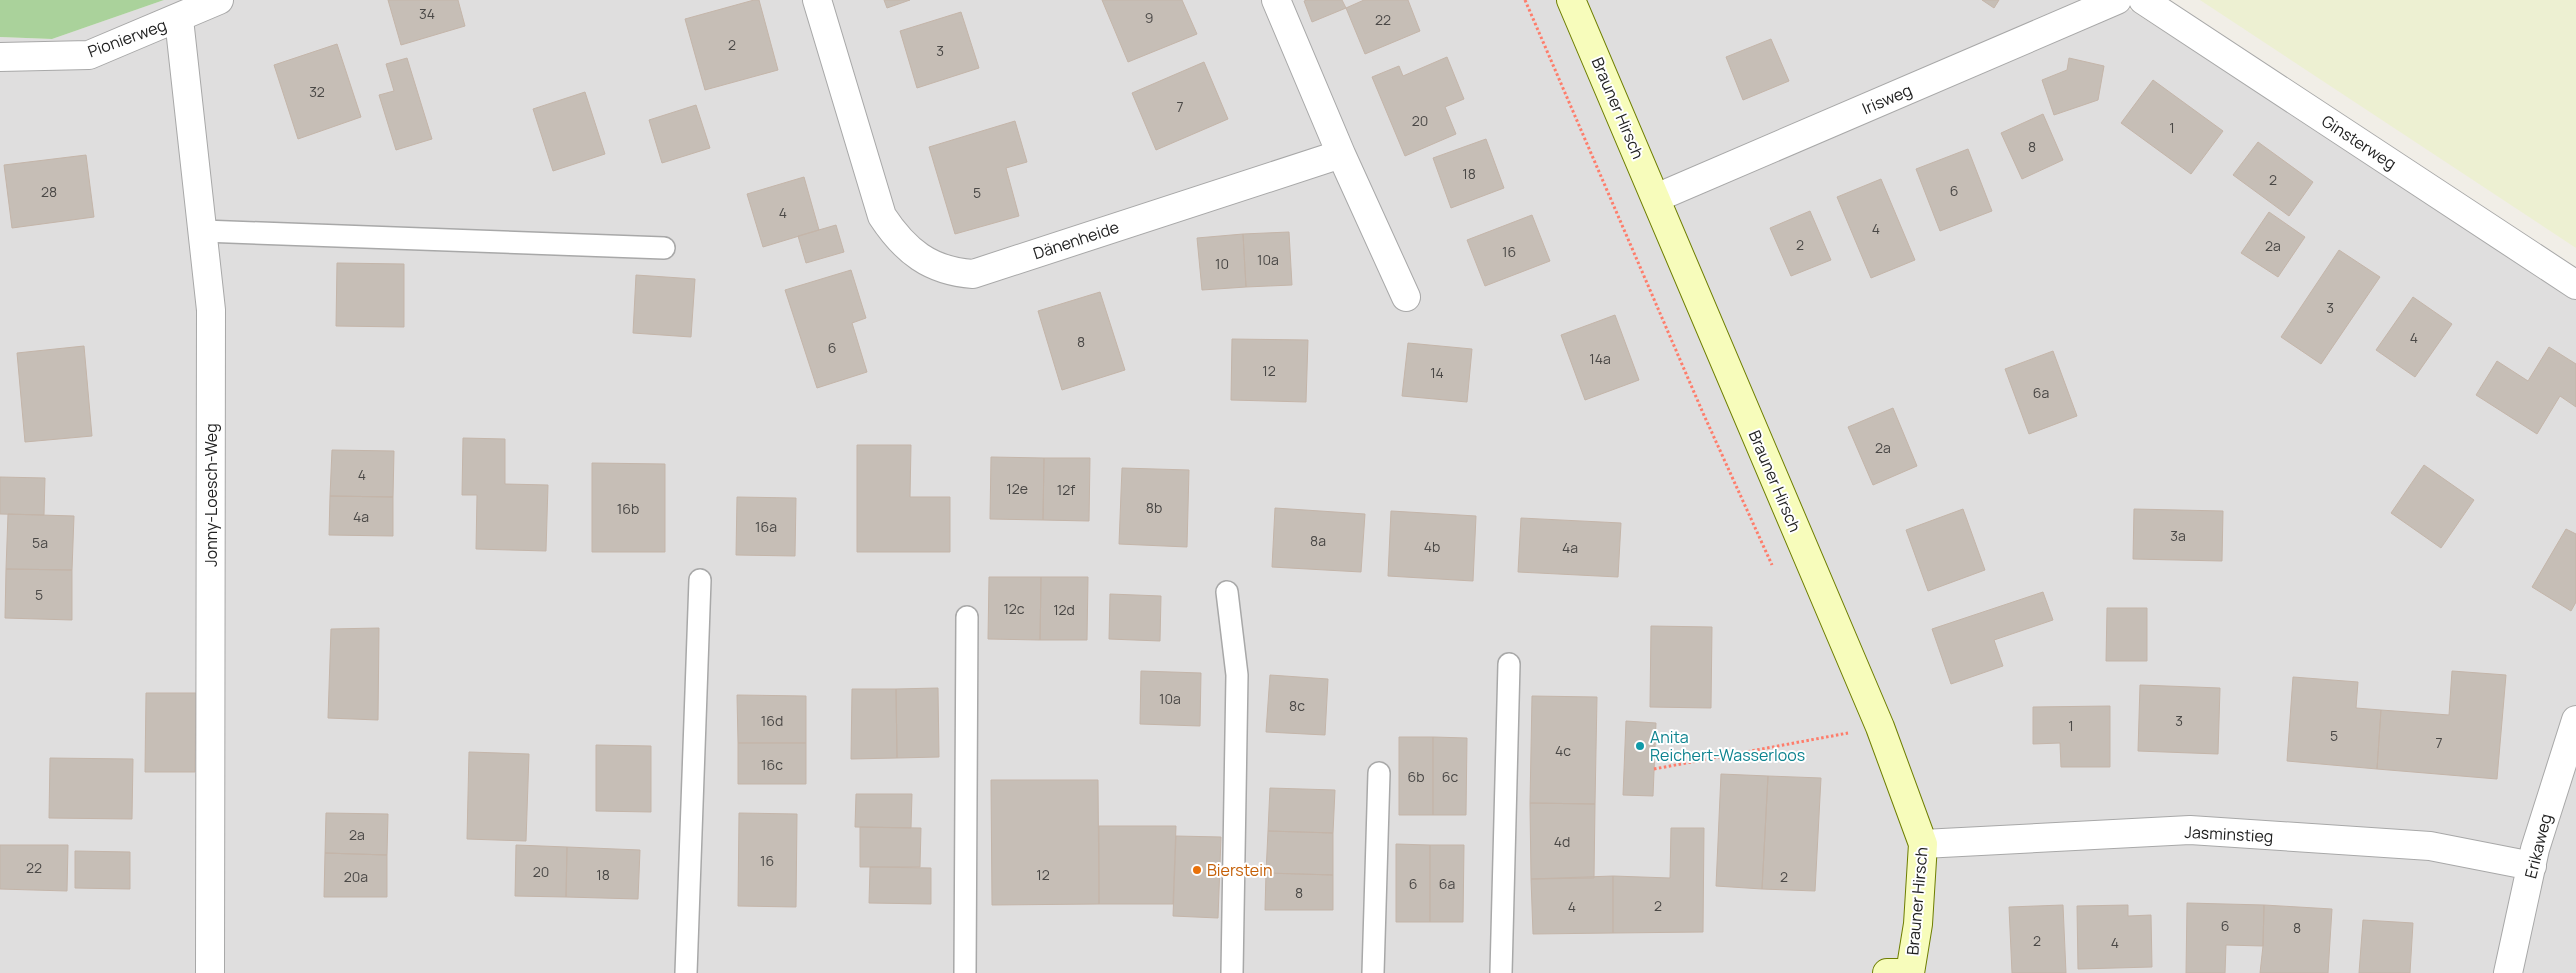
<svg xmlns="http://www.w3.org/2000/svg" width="2576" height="973" viewBox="0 0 2576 973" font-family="Manrope,sans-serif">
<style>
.residential{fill:#dfdede}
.farmland{fill:#edf0d2}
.forest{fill:#aad29b}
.building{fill:#c6beb6;stroke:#c4b5a9}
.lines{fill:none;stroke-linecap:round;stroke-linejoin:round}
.lane-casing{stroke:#a8a8a8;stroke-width:24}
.street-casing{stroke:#a8a8a8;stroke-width:30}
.secondary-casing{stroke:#6e7e01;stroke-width:30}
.path{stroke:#fe7d6b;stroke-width:3;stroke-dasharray:2.5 2.5;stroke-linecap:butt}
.lane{stroke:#fff;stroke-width:21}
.street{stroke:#fff;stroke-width:28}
.secondary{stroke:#f7fcbb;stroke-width:28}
.culture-dot{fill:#0f9aa8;stroke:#fff;stroke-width:2}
.food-dot{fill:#e8710a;stroke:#fff;stroke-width:2}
.labels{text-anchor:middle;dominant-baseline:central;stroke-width:4;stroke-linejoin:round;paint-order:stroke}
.number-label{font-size:14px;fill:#4a4846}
.street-label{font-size:16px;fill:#212121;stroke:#fff}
.culture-label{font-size:16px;fill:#0d838f;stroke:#fff;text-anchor:start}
.food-label{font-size:16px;fill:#c56008;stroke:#fff;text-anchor:start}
</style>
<rect width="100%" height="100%" fill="#f1eee7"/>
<path class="residential" d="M164,0H2115L2576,297V973H0V37L52,39Z"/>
<path class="farmland" d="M2200,0H2576V248Z"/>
<path class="forest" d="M0,0H164L52,39L0,37Z"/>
<path class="building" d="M388,0H458L465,26L401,45Z
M754,0H759L778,70L705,90L685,19Z
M884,0H910L887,8Z
M1102,0H1182L1197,34L1128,62Z
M1307,0H1342L1346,8L1312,22L1304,1Z
M1364,0H1408L1420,31L1365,54L1346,8Z
M1982,0H1999L1994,8Z
M961,12L979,68L917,88L900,31Z
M1771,39L1789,81L1743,100L1726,57Z
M337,44L361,117L298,139L274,65Z
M1447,57L1464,99L1445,107L1456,134L1405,156L1372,77L1399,66L1403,76Z
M407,58L432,139L396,150L379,95L394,91L386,64Z
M2069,58L2104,66L2098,100L2054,115L2042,80L2067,70Z
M1204,62L1228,119L1156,150L1132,93Z
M2153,80L2223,131L2191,174L2121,123Z
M585,92L605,154L553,171L533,109Z
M696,105L710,148L662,163L649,120Z
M2043,114L2063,160L2022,179L2001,133Z
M1015,121L1027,162L1006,168L1019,216L955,234L929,147Z
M1486,139L1504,188L1451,208L1433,158Z
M2258,142L2313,182L2289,216L2233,175Z
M1968,149L1992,211L1940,231L1916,169Z
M86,155L94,217L12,228L4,165Z
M804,177L819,230L763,247L747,194Z
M1881,179L1915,260L1871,278L1837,197Z
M1810,211L1831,260L1791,276L1770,228Z
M2269,212L2305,237L2278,277L2241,253Z
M1532,215L1550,261L1485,286L1467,240Z
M836,225L844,252L806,263L798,236Z
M1289,232L1292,285L1246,287L1243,234Z
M1243,234L1246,287L1202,290L1197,238Z
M2339,250L2380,277L2321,364L2281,337Z
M337,263L404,264V327L336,326Z
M851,270L866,318L852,323L867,372L817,388L785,290Z
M636,275L695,279L691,337L633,333Z
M1100,292L1125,370L1062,390L1038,311Z
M2413,297L2452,324L2415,377L2376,350Z
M1615,315L1639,380L1585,400L1561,335Z
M1232,339L1308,340L1306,402L1231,400Z
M1408,343L1472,349L1467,402L1402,396Z
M84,346L92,436L25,442L17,353Z
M2549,347L2576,364V407L2560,396L2537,434L2476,395L2497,361L2528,381Z
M2053,351L2077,416L2029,434L2005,369Z
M1893,408L1917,466L1873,485L1848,427Z
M463,438L505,439V484L548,485L546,551L476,549L477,495H462Z
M857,445H911L910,497H950V552H857Z
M332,450L394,451L393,497L330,496Z
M991,457L1044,458L1043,520L990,519Z
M1044,458H1090L1089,521L1043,520Z
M592,463L665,464V552H592Z
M2424,465L2474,500L2441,548L2391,513Z
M1122,468L1189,470L1187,547L1119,544Z
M0,477L45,478L44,515L0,514Z
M330,496L393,497V536L329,535Z
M737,497L796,498L795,556L736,555Z
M1275,508L1365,514L1361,572L1272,567Z
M1963,509L1985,570L1928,591L1906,530Z
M2134,509L2223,511L2222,561L2133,559Z
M1391,511L1476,516L1473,581L1388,576Z
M8,514L74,516L72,570L6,569Z
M1521,518L1621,523L1618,577L1518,572Z
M2566,529L2576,534V602L2571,611L2532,587Z
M6,569L72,570V620L5,618Z
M989,577H1041L1040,640L988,639Z
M1041,577H1088L1087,640H1040Z
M2043,592L2053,620L1994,640L2003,666L1951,684L1932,629Z
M1110,594L1161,596L1160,641L1109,639Z
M2107,608H2147V661H2106Z
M1651,626L1712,627L1711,708L1650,707Z
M379,628L378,720L328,718L331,629Z
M1141,671L1201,673L1200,726L1140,724Z
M2452,671L2506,675L2497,779L2377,769L2381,710L2449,715Z
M1270,675L1328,679L1325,735L1266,732Z
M2293,677L2358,682L2356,708L2381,710L2377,769L2287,761Z
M2140,685L2220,688L2218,754L2138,751Z
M938,688L939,757L897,758L896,689Z
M852,689H896L897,758L851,759Z
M146,693H196L195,772H145Z
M737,695L806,696V743H738Z
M1532,696L1597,697L1595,804L1530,803Z
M2110,706V767H2061L2060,743L2033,744V707Z
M1626,721L1656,723L1653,796L1623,795Z
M1399,737H1433V815H1399Z
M1433,737L1467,738L1466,815H1433Z
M738,743H806V784H738Z
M596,745L651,746V812L596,811Z
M469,752L529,754L526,841L467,839Z
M50,758L133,759L132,819L49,818Z
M1721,774L1768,776L1762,889L1716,886Z
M1768,776L1821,778L1815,891L1762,889Z
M991,780H1098L1099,904L992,905Z
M1270,788L1335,790L1333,833L1268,831Z
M856,794H912L911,828L855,827Z
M1530,803L1595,804L1594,878L1531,879Z
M326,813L388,814L387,855L325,853Z
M739,813L797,814L796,907L738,906Z
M1099,826H1176L1173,904H1099Z
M860,827L921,828L920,867H860Z
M1671,828H1704L1703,932L1613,933V876L1670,878Z
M1268,831L1333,833V875L1266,873Z
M1176,836L1221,837L1218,918L1173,916Z
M1396,844L1430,845V922H1396Z
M0,845H68L67,891L0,889Z
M516,845L567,847L566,897L515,896Z
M1430,845H1464L1463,922H1430Z
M567,847L640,850L638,899L566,897Z
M75,851L130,852V889L75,888Z
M325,853L387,855V897H324Z
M870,867L931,868V904L869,903Z
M1266,873L1333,875V910H1265Z
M1613,876V933L1533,934L1531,879Z
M2187,903L2264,905L2263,946L2226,945L2225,973H2186Z
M2063,905L2066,973H2012L2009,907Z
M2128,905V916L2151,915L2152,967L2078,969L2077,906Z
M2264,905L2332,909L2328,973H2260L2263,946Z
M2363,920L2413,923L2410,973H2359Z"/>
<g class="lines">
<defs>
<path id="lane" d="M203,231L664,248
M1227,592L1237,675L1232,973
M686,973L700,580
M965,973L967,617
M1373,973L1379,773
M1501,973L1509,664"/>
<path id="street" d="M817,0L882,216C905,251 930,271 973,274L1341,154L1276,0
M2143,0L2576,285
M179,19L211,310L210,973
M0,57L89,55L219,0
M1341,154L1406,297
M1656,198L2117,0
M1923,844L2190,830L2430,846L2532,866
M2508,973L2535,849L2576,720"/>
<path id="secondary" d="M1571,0L1880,727L1923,844L1918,924L1910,973
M1887,973H1900"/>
</defs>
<use href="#lane" class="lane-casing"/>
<use href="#street" class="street-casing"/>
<use href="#secondary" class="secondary-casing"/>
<path class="path" d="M1525,0L1703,413L1772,565
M1654,769L1848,733"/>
<use href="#lane" class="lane"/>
<use href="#street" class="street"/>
<use href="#secondary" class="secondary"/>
</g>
<circle class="culture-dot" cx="1640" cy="746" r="5"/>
<circle class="food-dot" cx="1197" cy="870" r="5"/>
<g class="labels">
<g class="number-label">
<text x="427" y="13">34</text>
<text x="1149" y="17">9</text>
<text x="1383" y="19">22</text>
<text x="732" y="44">2</text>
<text x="940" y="50">3</text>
<text x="317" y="91">32</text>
<text x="1180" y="106">7</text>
<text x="1420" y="120">20</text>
<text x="2172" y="127">1</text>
<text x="2032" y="146">8</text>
<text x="1469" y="173">18</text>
<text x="2273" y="179">2</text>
<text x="1954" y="190">6</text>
<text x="49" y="191">28</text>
<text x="977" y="192">5</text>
<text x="783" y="212">4</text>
<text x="1876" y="228">4</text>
<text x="1800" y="244">2</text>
<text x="2273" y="245">2a</text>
<text x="1509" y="251">16</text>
<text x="1268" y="259">10a</text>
<text x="1222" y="263">10</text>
<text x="2330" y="307">3</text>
<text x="2414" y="337">4</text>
<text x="1081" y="341">8</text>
<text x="832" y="347">6</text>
<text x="1600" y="358">14a</text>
<text x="1269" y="370">12</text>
<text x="1437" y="372">14</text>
<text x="2041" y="392">6a</text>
<text x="1883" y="447">2a</text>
<text x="362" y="474">4</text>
<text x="1017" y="488">12e</text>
<text x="1066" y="489">12f</text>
<text x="1154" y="507">8b</text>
<text x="628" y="508">16b</text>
<text x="361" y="516">4a</text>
<text x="766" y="526">16a</text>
<text x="2178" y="535">3a</text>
<text x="1318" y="540">8a</text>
<text x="40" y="542">5a</text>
<text x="1432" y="546">4b</text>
<text x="1570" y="547">4a</text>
<text x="39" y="594">5</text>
<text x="1014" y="608">12c</text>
<text x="1064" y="609">12d</text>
<text x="1170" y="698">10a</text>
<text x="1297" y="705">8c</text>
<text x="772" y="720">16d</text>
<text x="2179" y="720">3</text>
<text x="2071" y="725">1</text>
<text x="2334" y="735">5</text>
<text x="2439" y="742">7</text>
<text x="1563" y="750">4c</text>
<text x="772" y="764">16c</text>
<text x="1416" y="776">6b</text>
<text x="1450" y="776">6c</text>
<text x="357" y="834">2a</text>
<text x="1562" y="841">4d</text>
<text x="767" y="860">16</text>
<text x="34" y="867">22</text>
<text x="541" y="871">20</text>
<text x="603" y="874">18</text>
<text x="1043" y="874">12</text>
<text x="356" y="876">20a</text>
<text x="1784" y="876">2</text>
<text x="1413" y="883">6</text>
<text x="1447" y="883">6a</text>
<text x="1299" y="892">8</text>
<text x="1658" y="905">2</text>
<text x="1572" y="906">4</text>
<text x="2225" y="925">6</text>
<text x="2297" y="927">8</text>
<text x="2037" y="940">2</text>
<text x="2115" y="942">4</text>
</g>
<g class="street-label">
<text transform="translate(127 38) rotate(-20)">Pionierweg</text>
<text transform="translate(1887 99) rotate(-23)">Irisweg</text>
<text transform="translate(1618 108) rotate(67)">Brauner Hirsch</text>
<text transform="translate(2359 142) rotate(33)">Ginsterweg</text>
<text transform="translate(1076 240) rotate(-18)">Dänenheide</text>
<text transform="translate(1775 481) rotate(67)">Brauner Hirsch</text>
<text transform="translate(211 495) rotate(-90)">Jonny-Loesch-Weg</text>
<text transform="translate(2229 834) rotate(3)">Jasminstieg</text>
<text transform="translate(2538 846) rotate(-76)">Erikaweg</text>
<text transform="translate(1917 901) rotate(-85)">Brauner Hirsch</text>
</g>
<g class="culture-label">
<text x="1650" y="737">Anita<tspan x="1650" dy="18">Reichert-Wasserloos</tspan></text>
</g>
<g class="food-label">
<text x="1207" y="870">Bierstein</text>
</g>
</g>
</svg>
